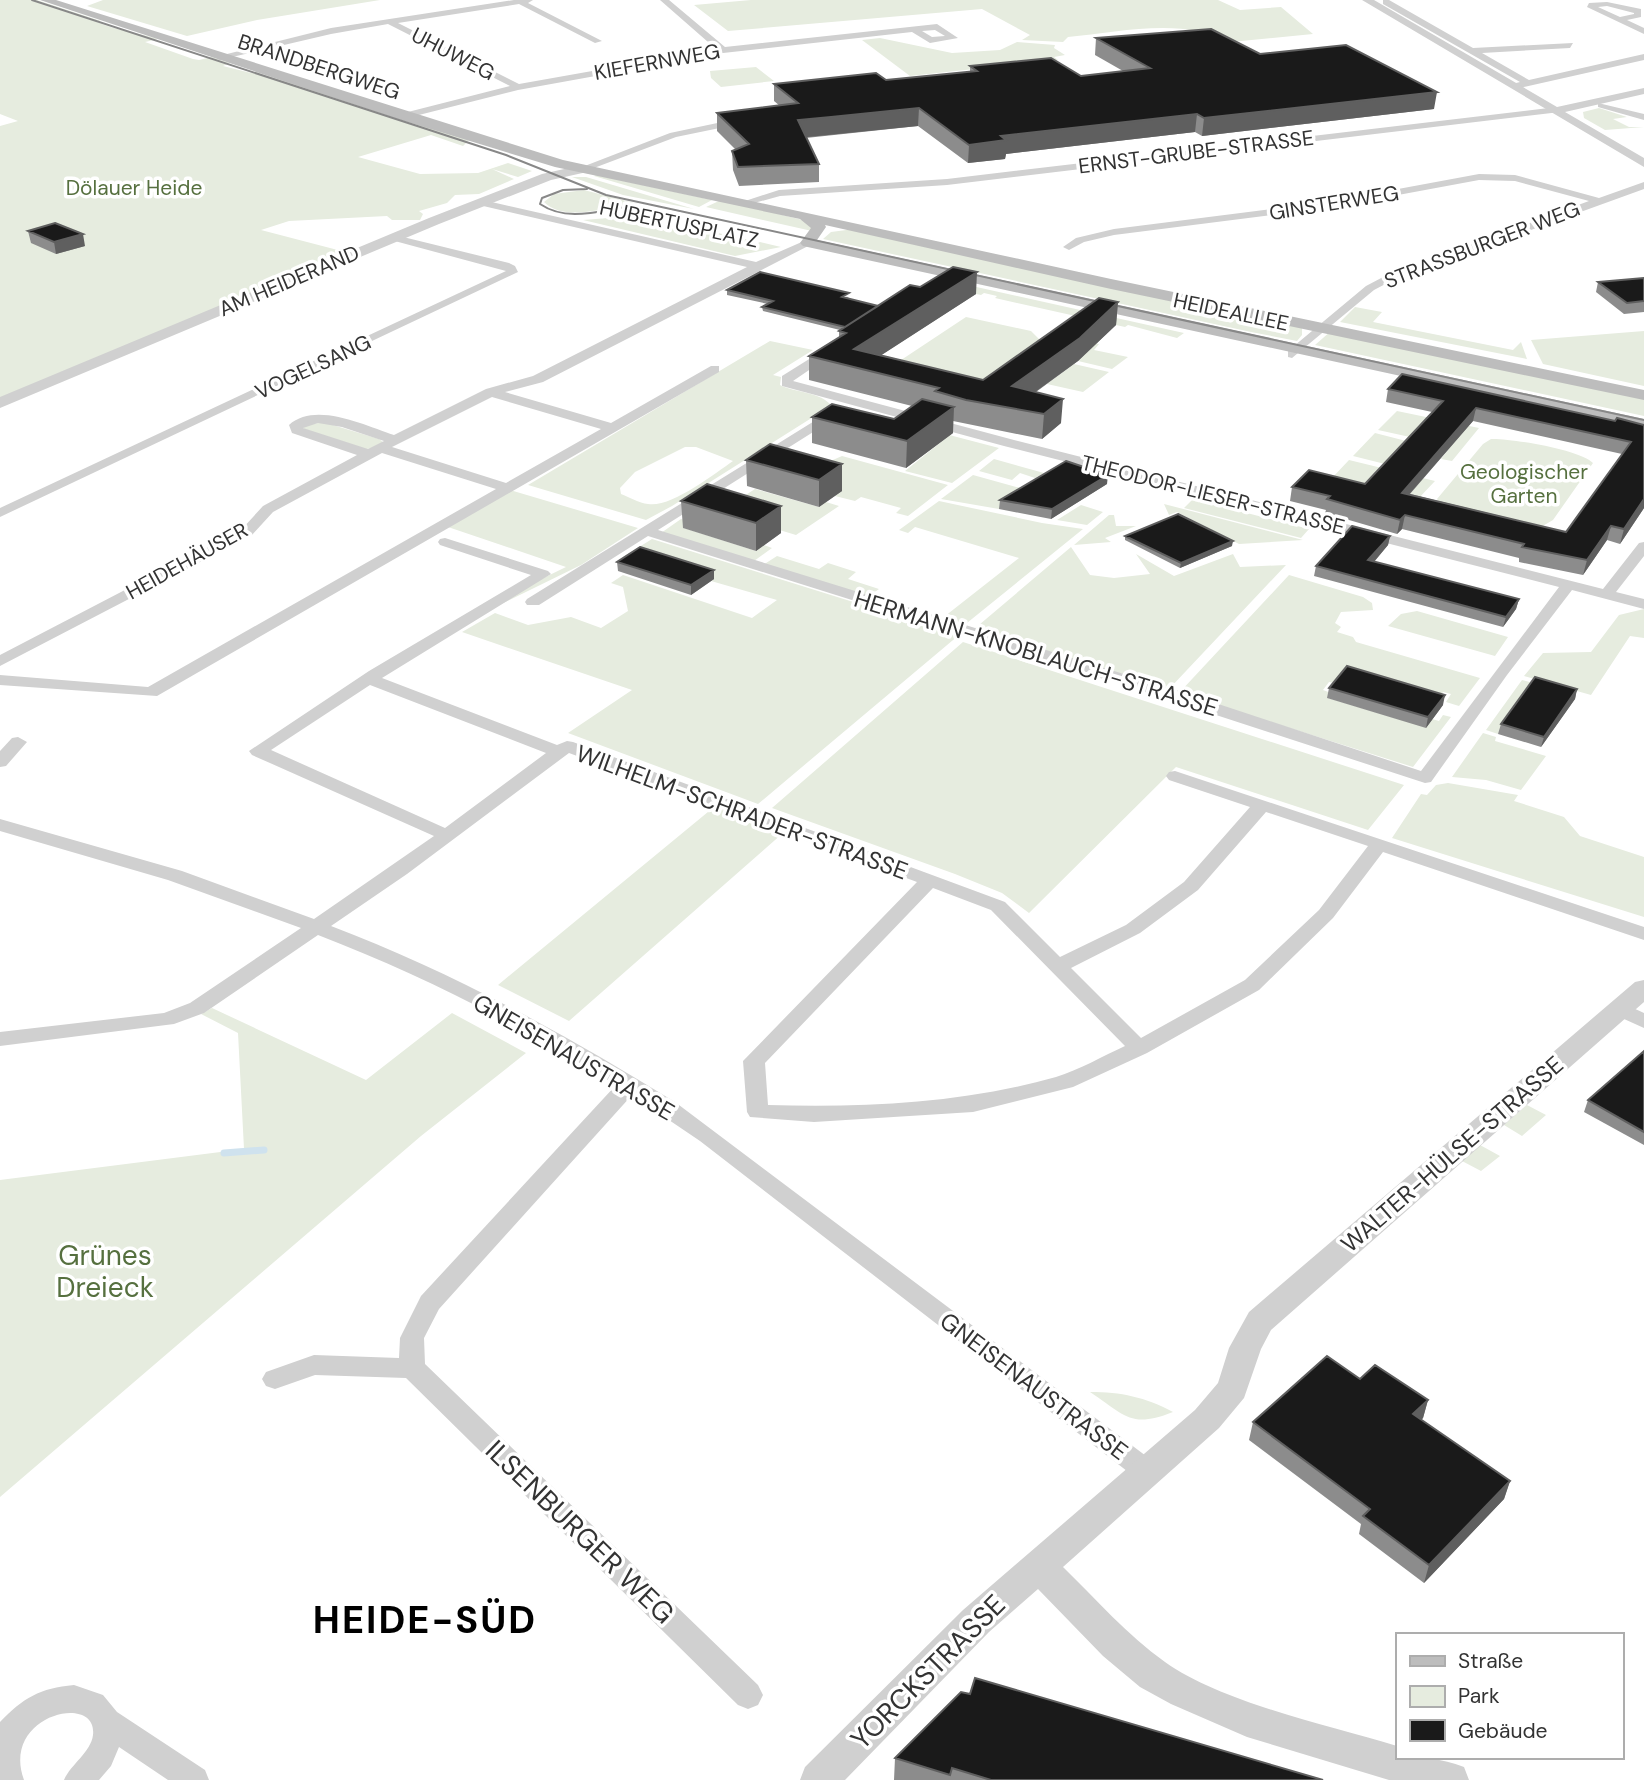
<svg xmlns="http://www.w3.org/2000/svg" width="1644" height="1780" viewBox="0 0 1644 1780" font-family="'DM Sans',sans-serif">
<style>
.green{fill:#e6ecdf;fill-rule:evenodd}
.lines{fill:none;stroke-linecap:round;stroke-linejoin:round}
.stream{stroke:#cfe2ee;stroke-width:7}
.minor{fill:#d0d0d0;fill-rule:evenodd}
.tertiary{fill:#d0d0d0;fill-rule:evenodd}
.secondary{fill:#bdbdbd;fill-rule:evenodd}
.tram{stroke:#888;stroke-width:2}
.wall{fill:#8c8c8c;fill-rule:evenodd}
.shaded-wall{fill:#5f5f5f}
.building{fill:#1a1a1a;stroke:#5f5f5f;stroke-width:2;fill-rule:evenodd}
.labels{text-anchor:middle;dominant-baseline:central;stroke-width:7;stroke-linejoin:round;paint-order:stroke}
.far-street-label{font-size:21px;fill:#333;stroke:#fff}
.far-park-label{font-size:21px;fill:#56703f;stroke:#fff}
.street-label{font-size:24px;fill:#333;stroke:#fff}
.near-park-label{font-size:28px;fill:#56703f;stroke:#fff}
.near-street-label{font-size:28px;fill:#333;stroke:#fff}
.near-district-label{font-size:38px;font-weight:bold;letter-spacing:2px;fill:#000;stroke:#fff}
</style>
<rect width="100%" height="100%" fill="#fff"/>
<path class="green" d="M0,0H37L101,21L97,22C117,31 137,32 158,39L145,42L193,59L199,60L212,57L230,63L223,66L251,73L256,72L469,140L463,146L431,135L358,157L420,174L478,173L508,163L532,171L518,177L492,169L514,179L479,194L455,195L447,203L419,211L423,214L420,220H392L387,216L289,221L261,230L353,254L0,403V126L18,121L0,114Z
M103,0H380L257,20L187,36L87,6Z
M751,0H1218L1240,10L1281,7L1313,34L1231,42C1182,17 1120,32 1068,37L1063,42L1022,40L1030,35L982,9L728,31L694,5Z
M880,38L952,53L1000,50L1017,42L1055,45L1054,48L1065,55L1054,57L1058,60L910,76L862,40Z
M756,67L774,81L721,87L711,78L710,71Z
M1599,108L1627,117L1613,119L1629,127H1644L1605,130L1584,118L1583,112Z
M596,175L712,200L699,207L594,176Z
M572,177H586L694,209L623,195Z
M584,190L638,204C610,205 566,224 544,202L554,194Z
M721,200L811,222L812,231L706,207Z
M608,218L688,231L695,228L750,240L745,243L754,245L760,242L781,247L735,256L583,220Z
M854,229L1302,326V335L1297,341L1251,332L823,239L831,232Z
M954,282L1184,333L1177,338L1128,325L1125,327L995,298L997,296L984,293L981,295L952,289Z
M1355,307L1382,312L1373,322L1513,350L1521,342L1527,359L1340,322Z
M966,317L1031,331L1040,340L984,382L886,370Z
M1331,331L1644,397V416L1315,345Z
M1644,331V386L1543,364L1531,340Z
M1062,336L1099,344L1094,350L1128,357L1112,369L1078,361Z
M770,341L813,350L773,375L781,377L780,385C795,393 817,391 830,404L829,407L672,506L646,520L528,485ZM685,447H696L733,461C714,474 671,508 648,504C639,503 629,497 621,494L620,488L635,472Z
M1074,364L1109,372L1083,392L1047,384Z
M1397,411L1479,428L1452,461L1441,459L1451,446L1378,430Z
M323,422L379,439L383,442L375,448L366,449L304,429L303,426Z
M934,431L999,448L952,483L905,471L946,438Z
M1375,433L1414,443L1393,466L1353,456Z
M1491,439C1510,438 1581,450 1593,463L1553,520L1541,527L1440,503L1437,499L1483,444Z
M842,456L948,485L908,516L896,513L901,508L861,497L855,501L835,496L841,491L826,463Z
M994,459L1044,473L1035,478L1020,473L1012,480L979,471Z
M1349,460L1435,481L1418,499L1332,478Z
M973,475L1031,491L999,509L941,499Z
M755,489L819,507L826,502L839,506L796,535L719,512Z
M510,490L638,528L581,565L497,606L529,585L566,567L448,527Z
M1193,499L1309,529L1301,538L1184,508Z
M939,501L1042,523L1083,529L962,627L940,620L1019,558L915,527L908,533L899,530Z
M1164,504L1303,540L1239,544L1177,512L1169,515Z
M1081,505L1103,512L1087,525L1057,520Z
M1109,515H1114L1116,526H1136L1105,538L1111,542L1074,545Z
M681,519L692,522L684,528L756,551L764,545L772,548L754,561L661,533Z
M652,539L959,635L758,804L568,733L632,690L462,632L495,613L528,625L571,617L601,628L628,611L623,587L611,583L623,575L752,618L777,600L711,581L713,580L623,557Z
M1071,547L1090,575L1114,578L1150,574L1136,554L1174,576L1233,554L1240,567L1286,565L1170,688L973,630Z
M777,556L819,569L828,563L856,572L848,579L879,589L868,597L763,565Z
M1289,575L1363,597L1372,603L1373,610L1341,612L1335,623L1341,627L1337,632L1353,637L1356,642L1480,678L1459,706L1446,702L1451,694L1443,692L1435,703L1329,682L1323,690L1331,693L1328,698L1425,727L1432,719L1439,721L1443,715L1451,717L1413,767L1179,693Z
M1644,609V638L1630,636L1591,695L1524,676L1543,653L1591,652L1619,615Z
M1417,611L1508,637L1495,656L1388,626L1401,614Z
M963,642L1404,785L1368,830L1176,767L1029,913L1002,893L955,874L772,808Z
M1522,680L1563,691L1533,687L1498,734L1486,730Z
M1483,733L1496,737L1495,741L1546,756L1521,790L1486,780L1452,777Z
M1448,783L1518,795L1514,801L1564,817L1580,836L1644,857V917L1392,838L1421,794L1427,795L1436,785Z
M714,807L783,833L569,1021L498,985Z
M212,1008L366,1080L452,1013L526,1053L421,1136L0,1497V1180L244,1149L238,1033L201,1014Z
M1527,1105L1546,1115L1522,1136L1504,1125Z
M1480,1145L1500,1156L1481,1171L1462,1161Z
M1090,1392C1121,1392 1145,1397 1173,1412C1130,1429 1125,1415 1090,1392Z"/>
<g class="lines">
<path class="stream" d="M224,1153L264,1150"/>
<path class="minor" d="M514,0H533L528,3L602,41L595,43L519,4L398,23L519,84L716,49L660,0H669L725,47L937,24L958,38L930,43L912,32L723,53L518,90L403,119L400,118V114L510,86L388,24L331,34L219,60L215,57L331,28ZM935,30L945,36L932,37L922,31Z
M1383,0H1389L1473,48L1573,43L1570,48L1482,53L1529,80L1644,54V60L1515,89L1512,88V84L1520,82L1383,4Z
M1607,2L1641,9V17L1627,20L1644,28V34L1587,7L1589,3ZM1607,6L1634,13V14L1620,17L1598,7Z
M1598,103L1644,114V120L1598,107Z
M1557,107L1560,108V112L947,185L780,196L747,205L742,202L779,190L947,179Z
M741,118L746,121L744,123L676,137L586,171L577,169L670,133Z
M1479,174L1515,175L1599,198L1644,182V189L1393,280L1374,290L1292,358L1288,357V351L1366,286L1385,276L1589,201L1515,181L1479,180L1328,208L1114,235L1084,242L1069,250L1063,247L1076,238L1114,229L1328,202Z
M483,200L756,262L804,241L814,243L543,382L505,392L611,423L711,366H719V372L157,696L0,685V675L148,687L496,489L382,453L273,512L252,535L0,666V655L242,529L263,506L357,455L292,433L289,425C316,401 365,426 394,435L486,389L533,376L747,267L479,205L478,203ZM492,397L601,429L506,483L392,447ZM318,423L342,427L384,441L368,449L303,428Z
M395,235L509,263L515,266L518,272L0,517V508L506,271L391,240V236Z
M830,346L834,347V353L793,381L1014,440L1603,589L1639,543L1644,542V556L1616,592L1644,599V609L1572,590L1507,675L1431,782L1425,783L1167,699L648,536L539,605H527L525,602L527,599L832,410L839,414L837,417L658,530L1179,691L1421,771L1559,587L1004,446L782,386V376Z
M445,538L548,571L551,574L382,678L557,745L567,741L573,742L1005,902L1060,957L1126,925L1184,882L1250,807L1169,780L1166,776L1169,772L1175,771L1644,927V940L1383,852L1333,918L1259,990L1147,1053L1073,1087L973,1112L814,1122L750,1117L747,1112L743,1061L917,882L569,753L407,874L331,926C452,972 565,1034 675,1102L1154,1462L1158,1470L1154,1478L1145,1481L1136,1478L700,1141L632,1095L439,1309L424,1338L425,1364L758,1685L763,1695L758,1705L748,1709L738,1705L406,1378L315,1375L275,1389L266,1386L262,1379L266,1372L314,1355L399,1358L400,1338L421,1296L616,1085C522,1026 422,975 318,935L204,1013L174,1024L0,1046V1032L164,1013L190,1003L301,928L168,880L0,831V819L182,871L314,919L434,836L252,755L249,751L369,671L531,575L440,545L438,542L440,539ZM370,685L546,753L445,828L271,750ZM1266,812L1368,846L1319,910L1245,980L1141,1038L1071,968L1140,933L1198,890ZM933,888L991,910L1125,1046C1103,1056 1079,1070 1056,1077C964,1103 864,1108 768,1105L765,1063Z
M18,737L27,742L6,766L0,767V751L12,738Z
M1620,1002L1644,1013V1028L1613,1014L1610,1009L1613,1004Z
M74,1685L103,1695L117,1712L205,1770L209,1780H168L119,1747L111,1766L99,1780H64C71,1764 91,1752 93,1735C98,1692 0,1715 24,1780H0V1722C23,1698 40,1688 74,1685Z"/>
<path class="tertiary" d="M1362,0H1374L1557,107L1644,88V94L1565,112L1644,158V167Z
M582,165L587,166V172L551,180L439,224L0,408V397L429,218L542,174Z
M1644,980V1002L1271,1330L1261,1349L1244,1398L1219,1428L1063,1567C1096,1599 1127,1635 1165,1662C1223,1703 1328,1725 1397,1746V1757C1422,1757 1441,1758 1464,1767L1469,1780H1389L1247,1737L1171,1704L1140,1687L1103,1656L1038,1589L989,1632L845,1780H800L805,1767L963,1610L1195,1410L1218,1383L1229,1348L1249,1312L1635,982Z"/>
<path class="secondary" d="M40,0H56L563,160L1111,279L1644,390V400L1111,289L825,225L826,227L817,240L1644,419V429L803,246L800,243L811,228L800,219L555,167L398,119Z"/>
<path class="tram" d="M32,0L506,155L606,195L1644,420
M587,189L563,190L542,198L540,204C568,223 601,210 632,206"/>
</g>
<path class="wall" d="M1096,38L1260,54L1434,109L1202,136L1195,132L1006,154L1005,159L968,163L918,126L806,138L819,164V182L739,186L733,170L732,151L736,150L717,131V113L780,106L774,101V84L886,80L970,72V66L1081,76L1123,71L1095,55Z
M28,231L85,246L56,254L31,243Z
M1644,278V312L1624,314L1596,292L1598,282Z
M920,287L976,294L881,355L983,380L1118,302L1116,325L1078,361L1036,392L1061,423L1042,439L953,421V433L906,468L812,443V417L894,419L912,406L809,380V356L839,337V331L840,330L763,311L762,307L768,304L727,295V290L849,297L847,298L878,306Z
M1388,389L1644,425V508L1620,544L1607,540L1583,575L1519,562V558L1402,529L1397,534L1325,513L1326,510L1290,501L1292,487L1365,484L1432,412L1386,402ZM1473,421L1622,454L1566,532L1410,494Z
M770,444L842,491L819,507L747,486L746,460Z
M1107,484L1051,519L999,509L1000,500Z
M681,501L781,506V533L756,551L683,528Z
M1125,536L1232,546L1180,568L1125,540Z
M1390,536L1388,545L1374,562L1519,599L1516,609L1503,627L1314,576L1316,566Z
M617,562L714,570V579L691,595L618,571Z
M1329,688L1443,705L1426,728L1327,698Z
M1577,689L1575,699L1541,747L1498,734L1501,724Z
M1644,1051V1145L1584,1112L1588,1100Z
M1360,1379L1428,1400L1423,1418L1421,1420L1510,1481L1504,1499L1424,1583L1359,1534L1361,1524L1249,1440L1253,1422Z
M970,1694L1323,1780H894L895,1758Z"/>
<path class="shaded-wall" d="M1437,92L1434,109L1202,136L1204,118Z
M919,108L918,126L798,138V120Z
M1197,114L1195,132L1006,154L1005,159L968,163L969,145L1001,136Z
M83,234L85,246L56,254L54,242Z
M977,272L976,294L860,369L854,349Z
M1118,302L1116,325L1078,361L1013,408L1012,386Z
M1063,399L1061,423L1042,439L1044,414Z
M954,407L953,433L906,468L907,441Z
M1476,408L1473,421L1399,506L1402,493Z
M842,464V491L819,507V480Z
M1108,475L1107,484L1051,519L1052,509Z
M1644,499V508L1620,544L1624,529Z
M781,506V533L756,551V523Z
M1405,515L1402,529L1397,534L1400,520Z
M1611,526L1607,540L1583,575L1587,560Z
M1390,536L1388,545L1367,570L1368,560Z
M1233,541L1232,546L1180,568L1181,563Z
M714,570V579L691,595V585Z
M1519,599L1516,609L1503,627L1506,617Z
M1577,689L1575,699L1541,747L1544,737Z
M1445,695L1443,705L1426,728L1428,717Z
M1428,1400L1423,1418L1409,1432L1413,1414Z
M1510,1481L1504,1499L1424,1583L1429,1565Z"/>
<path class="building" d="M1211,29L1260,54L1346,45L1437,92L1204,118L1197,114L1001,136L1006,140L969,145L919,108L831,117L798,120L819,164L738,167L732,151L749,144L717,113L798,103L774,84L876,73L886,80L977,71L970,66L1051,58L1081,76L1150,68L1096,38Z
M55,223L83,234L54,242L28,231Z
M953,267L977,272L854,349L983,380L1099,298L1118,302L1080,338L1012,386L1063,399L1044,414L966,400L935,391L939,388L809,356L846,333L839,331L910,285L920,287Z
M760,272L849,293L842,297L878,306L845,327L762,307L773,301L727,290Z
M1644,278V301L1627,303L1598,282Z
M1402,374L1615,421L1617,418L1644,425V499L1624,529L1611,526L1587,560L1522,547L1524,544L1405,515L1400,520L1327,499L1330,496L1292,487L1309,470L1365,484L1443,401L1388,389ZM1476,408L1631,442L1566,532L1402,493Z
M922,399L954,407L907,441L812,417L832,404L894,419Z
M770,444L842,464L819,480L746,460Z
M1066,461L1108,475L1052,509L1000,500Z
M707,484L781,506L756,523L681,501Z
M1178,514L1233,541L1181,563L1125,536Z
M1352,526L1390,536L1368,560L1519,599L1506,617L1316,566Z
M640,547L714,570L691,585L617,562Z
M1347,666L1445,695L1428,717L1329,688Z
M1535,677L1577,689L1544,737L1501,724Z
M1644,1051V1132L1588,1100Z
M1327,1356L1360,1379L1375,1365L1428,1400L1413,1414L1510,1481L1429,1565L1363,1516L1370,1509L1253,1422Z
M975,1678L1323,1780H991L952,1768L950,1775L895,1758L961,1692L970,1694Z"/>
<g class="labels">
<g class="far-street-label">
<text transform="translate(453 54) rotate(27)">UHUWEG</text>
<text transform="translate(657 62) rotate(-10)">KIEFERNWEG</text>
<text transform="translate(319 67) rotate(18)">BRANDBERGWEG</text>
<text transform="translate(1196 152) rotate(-7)">ERNST-GRUBE-STRASSE</text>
<text transform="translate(1334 203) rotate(-9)">GINSTERWEG</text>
<text transform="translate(679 224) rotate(12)">HUBERTUSPLATZ</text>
<text transform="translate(1482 245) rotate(-21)">STRASSBURGER WEG</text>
<text transform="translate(289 281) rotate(-23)">AM HEIDERAND</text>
<text transform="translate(1231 312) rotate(12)">HEIDEALLEE</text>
<text transform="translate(313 367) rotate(-25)">VOGELSANG</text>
<text transform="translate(1213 495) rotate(14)">THEODOR-LIESER-STRASSE</text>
<text transform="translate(187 561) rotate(-29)">HEIDEHÄUSER</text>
</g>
<g class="far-park-label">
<text x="134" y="188">Dölauer Heide</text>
<text x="1524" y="472">Geologischer<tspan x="1524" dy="24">Garten</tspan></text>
</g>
<g class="street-label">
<text transform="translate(1036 653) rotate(17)">HERMANN-KNOBLAUCH-STRASSE</text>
<text transform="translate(742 812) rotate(20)">WILHELM-SCHRADER-STRASSE</text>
<text transform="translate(574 1057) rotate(30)">GNEISENAUSTRASSE</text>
<text transform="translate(1452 1154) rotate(-41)">WALTER-HÜLSE-STRASSE</text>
<text transform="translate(1034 1386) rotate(37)">GNEISENAUSTRASSE</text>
</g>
<g class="near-park-label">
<text x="105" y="1255">Grünes<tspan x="105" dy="32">Dreieck</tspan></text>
</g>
<g class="near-street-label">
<text transform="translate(580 1532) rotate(44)">ILSENBURGER WEG</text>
<text transform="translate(928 1672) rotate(-45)">YORCKSTRASSE</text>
</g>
<g class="near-district-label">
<text x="425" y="1620">HEIDE-SÜD</text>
</g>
</g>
<rect x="1396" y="1633" width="228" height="126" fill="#ffffff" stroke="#adadad" stroke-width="2"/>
<rect x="1410" y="1656" width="35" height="10" fill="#bdbdbd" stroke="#adadad" stroke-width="2"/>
<text x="1458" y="1668" font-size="21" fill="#333333">Straße</text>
<rect x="1410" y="1686" width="35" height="21" fill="#e6ecdf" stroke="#adadad" stroke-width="2"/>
<text x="1458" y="1703" font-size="21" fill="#333333">Park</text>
<rect x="1410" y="1720" width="35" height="21" fill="#1a1a1a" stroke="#adadad" stroke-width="2"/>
<text x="1458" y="1738" font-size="21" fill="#333333">Gebäude</text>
</svg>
